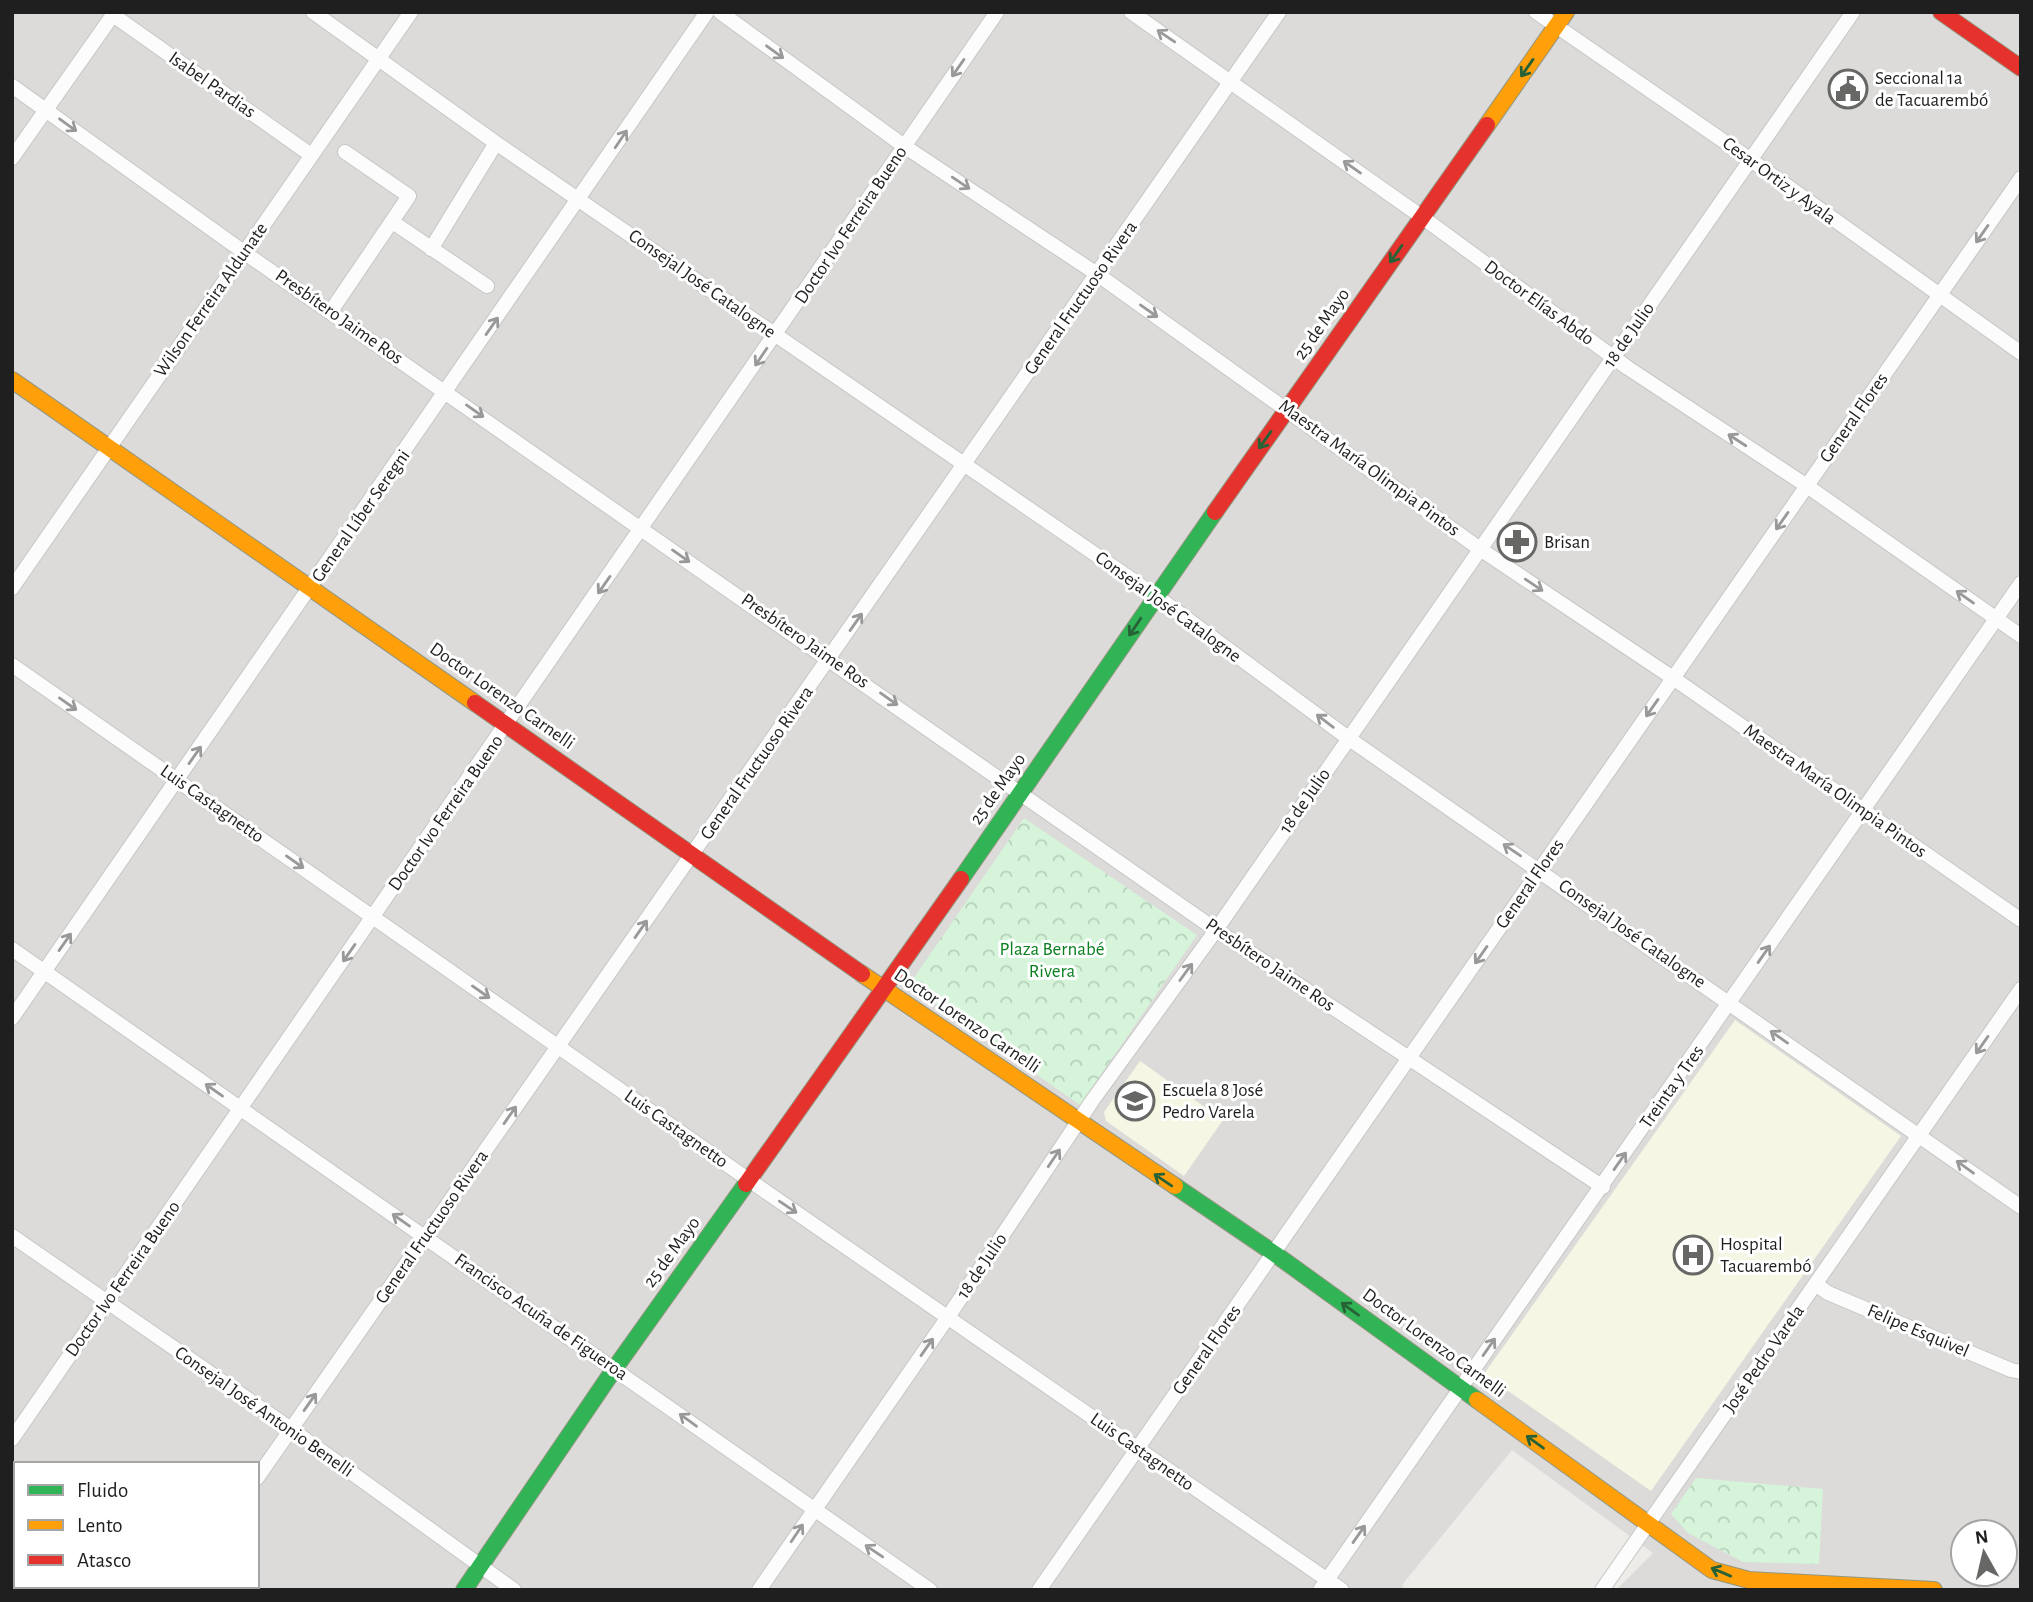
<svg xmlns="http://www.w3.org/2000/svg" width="2033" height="1602" viewBox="0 0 2033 1602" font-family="'Alegreya Sans',sans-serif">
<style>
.residential{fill:#dcdbd9;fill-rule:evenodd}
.education{fill:#f5f6e3}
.park{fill:url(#park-crowns)}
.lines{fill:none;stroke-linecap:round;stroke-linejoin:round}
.street-casing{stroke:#c6c6c4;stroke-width:16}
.fast-casing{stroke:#939780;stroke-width:18}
.slow-casing{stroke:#939780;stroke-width:18}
.jam-casing{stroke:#939780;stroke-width:18}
.street{stroke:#fcfcfc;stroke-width:14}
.fast{stroke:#30b455;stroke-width:16}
.slow{stroke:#ff9f0a;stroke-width:16}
.jam{stroke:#e5322d;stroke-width:16}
.oneway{stroke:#999}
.oneway2{stroke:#276237}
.labels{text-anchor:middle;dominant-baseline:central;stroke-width:6;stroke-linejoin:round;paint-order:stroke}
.poi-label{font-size:19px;fill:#1f1f1f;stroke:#fff;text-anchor:start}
.street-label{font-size:19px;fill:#1f1f1f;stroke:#fff}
.park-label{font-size:19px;fill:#0a7f20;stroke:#fff}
</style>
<defs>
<pattern id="park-crowns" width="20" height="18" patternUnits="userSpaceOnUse" patternTransform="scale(1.75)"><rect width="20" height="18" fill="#d5f4d9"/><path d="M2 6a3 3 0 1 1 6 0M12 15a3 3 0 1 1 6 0" fill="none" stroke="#b6d1ba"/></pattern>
</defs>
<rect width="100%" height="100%" fill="#edece8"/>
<path class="residential" d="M12,12H2021V1590H1616L1653,1553L1512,1450L1402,1585L1405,1590H138L133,1586H257V1464H16V1505L12,1502ZM1963,1532H2005V1574H1963Z"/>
<path class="education" d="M1735,1020L1901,1136L1651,1491L1484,1374Z
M1140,1061L1223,1120L1184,1176L1106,1121L1104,1112Z"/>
<path class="park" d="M1024,818L1197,935L1080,1105L909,985Z
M1696,1478L1823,1489L1819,1564L1743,1562L1688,1533L1671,1514Z"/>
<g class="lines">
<defs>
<path id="street" d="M313,12L496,143L1156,596L1348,738L2021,1207
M720,12L904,146L1097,274L1480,549L1673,678L2021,920
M1131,12L1422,217L1628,368L1807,486L2021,636
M1536,12L1751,160L2021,353
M113,15L311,155
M12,86L245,253L1216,930L1603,1187
M12,158L115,12
M394,223L487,286
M431,249L496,143
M331,311L409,196L345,152
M12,588L411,12
M12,665L749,1180L1342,1590
M12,949L930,1590
M12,1018L707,12
M12,1236L291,1429L514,1590
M1817,1285L1828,1293L2011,1370L2021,1372
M12,1439L997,12
M257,1478L1279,12
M180,1590L183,1586
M759,1590L948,1317L1092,1101L1216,930L1853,12
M1039,1590L2021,178
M1320,1590L2021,583
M1602,1590L2021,989"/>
<path id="fast" d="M961,879L1215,512
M1175,1186L1275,1254L1477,1400
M12,1575L16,1577
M464,1590L615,1368L746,1184"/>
<path id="slow" d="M1487,125L1566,12
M12,380L475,703
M862,974L1175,1186
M1477,1400L1712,1570L1749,1580L1934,1590
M29,1586L34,1590"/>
<path id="jam" d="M1941,12L2021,68
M1215,512L1487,125
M475,703L862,974
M746,1184L961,879
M12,1532L16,1534
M91,1586L96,1590"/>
</defs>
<use href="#street" class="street-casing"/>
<use href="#fast" class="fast-casing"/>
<use href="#slow" class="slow-casing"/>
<use href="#jam" class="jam-casing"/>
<use href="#street" class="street"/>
<use href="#fast" class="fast"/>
<use href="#slow" class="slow"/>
<use href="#jam" class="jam"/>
</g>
<defs><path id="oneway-shaft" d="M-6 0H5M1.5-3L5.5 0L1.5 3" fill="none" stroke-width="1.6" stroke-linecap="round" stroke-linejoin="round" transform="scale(1.75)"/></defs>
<g class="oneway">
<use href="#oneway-shaft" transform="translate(1166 36) rotate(-146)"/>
<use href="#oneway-shaft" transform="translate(775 52) rotate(36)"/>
<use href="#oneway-shaft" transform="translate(958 68) rotate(125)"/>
<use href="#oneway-shaft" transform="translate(68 125) rotate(36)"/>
<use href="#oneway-shaft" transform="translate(621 139) rotate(-56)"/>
<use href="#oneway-shaft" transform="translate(1352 167) rotate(-145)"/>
<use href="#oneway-shaft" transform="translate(961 183) rotate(34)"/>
<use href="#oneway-shaft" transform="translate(1982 234) rotate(125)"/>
<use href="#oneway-shaft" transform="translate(1149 311) rotate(35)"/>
<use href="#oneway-shaft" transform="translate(492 326) rotate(-55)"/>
<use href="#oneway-shaft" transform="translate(761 357) rotate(124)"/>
<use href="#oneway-shaft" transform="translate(475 411) rotate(35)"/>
<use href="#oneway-shaft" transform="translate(1737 440) rotate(-147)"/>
<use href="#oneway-shaft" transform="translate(1782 521) rotate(125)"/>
<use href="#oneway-shaft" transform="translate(681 556) rotate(35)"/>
<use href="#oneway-shaft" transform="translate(604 585) rotate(125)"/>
<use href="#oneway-shaft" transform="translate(1534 585) rotate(34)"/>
<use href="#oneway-shaft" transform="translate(1965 597) rotate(-145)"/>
<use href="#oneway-shaft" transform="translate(856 622) rotate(-55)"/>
<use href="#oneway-shaft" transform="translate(889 699) rotate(35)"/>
<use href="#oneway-shaft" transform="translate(68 704) rotate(35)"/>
<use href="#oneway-shaft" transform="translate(1652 708) rotate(125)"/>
<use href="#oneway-shaft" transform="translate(1325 721) rotate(-143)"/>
<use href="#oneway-shaft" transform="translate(195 755) rotate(-55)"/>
<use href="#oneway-shaft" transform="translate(1512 850) rotate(-146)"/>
<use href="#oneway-shaft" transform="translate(295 862) rotate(35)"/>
<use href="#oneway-shaft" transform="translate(641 929) rotate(-55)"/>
<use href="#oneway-shaft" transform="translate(65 942) rotate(-55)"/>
<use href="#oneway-shaft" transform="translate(349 953) rotate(125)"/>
<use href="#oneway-shaft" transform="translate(1764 954) rotate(-55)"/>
<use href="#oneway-shaft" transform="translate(1481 955) rotate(125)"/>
<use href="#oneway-shaft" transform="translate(1186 972) rotate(-54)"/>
<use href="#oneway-shaft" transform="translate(481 992) rotate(35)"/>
<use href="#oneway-shaft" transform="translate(1779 1037) rotate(-145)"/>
<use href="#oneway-shaft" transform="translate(1982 1045) rotate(125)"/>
<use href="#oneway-shaft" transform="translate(214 1090) rotate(-145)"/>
<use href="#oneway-shaft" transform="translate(510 1115) rotate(-55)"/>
<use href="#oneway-shaft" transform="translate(1054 1158) rotate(-56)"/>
<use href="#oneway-shaft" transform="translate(1620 1161) rotate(-55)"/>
<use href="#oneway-shaft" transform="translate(1965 1167) rotate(-144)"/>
<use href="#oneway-shaft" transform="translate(788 1207) rotate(34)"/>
<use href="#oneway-shaft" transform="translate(401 1220) rotate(-145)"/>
<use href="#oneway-shaft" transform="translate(927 1347) rotate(-55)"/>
<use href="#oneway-shaft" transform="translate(1489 1347) rotate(-55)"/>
<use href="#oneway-shaft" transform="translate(310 1402) rotate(-55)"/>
<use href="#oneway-shaft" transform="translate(688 1420) rotate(-144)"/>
<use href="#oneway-shaft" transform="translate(797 1533) rotate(-56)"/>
<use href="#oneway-shaft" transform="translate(1359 1534) rotate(-55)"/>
<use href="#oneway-shaft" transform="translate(874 1551) rotate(-146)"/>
</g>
<g class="oneway2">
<use href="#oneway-shaft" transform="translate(1527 68) rotate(125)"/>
<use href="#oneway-shaft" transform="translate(1396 254) rotate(125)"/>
<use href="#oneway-shaft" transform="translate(1265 440) rotate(125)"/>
<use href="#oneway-shaft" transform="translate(1135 627) rotate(124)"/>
<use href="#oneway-shaft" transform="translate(1163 1180) rotate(-146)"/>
<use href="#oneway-shaft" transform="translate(1350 1309) rotate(-144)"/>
<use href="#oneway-shaft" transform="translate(1535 1442) rotate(-144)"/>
<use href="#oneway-shaft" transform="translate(1721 1572) rotate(-157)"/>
</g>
<defs>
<symbol id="civic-ring" viewBox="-11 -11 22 22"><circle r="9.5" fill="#fff" stroke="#676765" stroke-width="1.5"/><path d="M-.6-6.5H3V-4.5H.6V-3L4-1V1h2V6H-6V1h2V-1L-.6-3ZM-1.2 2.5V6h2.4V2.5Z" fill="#676765"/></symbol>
<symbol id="pharmacy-ring" viewBox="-11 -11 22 22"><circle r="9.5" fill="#fff" stroke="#676765" stroke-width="1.5"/><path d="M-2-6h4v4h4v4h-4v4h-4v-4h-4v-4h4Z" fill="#676765"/></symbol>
<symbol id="school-ring" viewBox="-11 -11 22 22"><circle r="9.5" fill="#fff" stroke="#676765" stroke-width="1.5"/><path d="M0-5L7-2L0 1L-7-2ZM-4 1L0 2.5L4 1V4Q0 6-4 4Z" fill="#676765"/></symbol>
<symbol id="hospital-ring" viewBox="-11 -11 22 22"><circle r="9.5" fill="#fff" stroke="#676765" stroke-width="1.5"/><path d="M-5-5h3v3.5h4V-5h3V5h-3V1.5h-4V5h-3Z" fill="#676765"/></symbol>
</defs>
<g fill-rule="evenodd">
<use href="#civic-ring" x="1826" y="67" width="44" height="44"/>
<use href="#pharmacy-ring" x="1495" y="520" width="44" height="44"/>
<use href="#school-ring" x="1113" y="1079" width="44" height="44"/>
<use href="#hospital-ring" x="1671" y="1233" width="44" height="44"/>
</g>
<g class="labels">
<g class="poi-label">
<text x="1875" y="78">Seccional 1a<tspan x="1875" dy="22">de Tacuarembó</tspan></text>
<text x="1544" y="542">Brisan</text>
<text x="1162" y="1090">Escuela 8 José<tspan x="1162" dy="22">Pedro Varela</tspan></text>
<text x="1720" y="1244">Hospital<tspan x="1720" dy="22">Tacuarembó</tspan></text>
</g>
<g class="street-label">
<text transform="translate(212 85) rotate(35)">Isabel Pardias</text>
<text transform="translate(1779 181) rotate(36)">Cesar Ortiz y Ayala</text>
<text transform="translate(851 225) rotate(-56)">Doctor Ivo Ferreira Bueno</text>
<text transform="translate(702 284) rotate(35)">Consejal José Catalogne</text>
<text transform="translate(1081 298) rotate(-55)">General Fructuoso Rivera</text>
<text transform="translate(211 300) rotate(-55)">Wilson Ferreira Aldunate</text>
<text transform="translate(1539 303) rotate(36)">Doctor Elías Abdo</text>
<text transform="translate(339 317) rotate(35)">Presbítero Jaime Ros</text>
<text transform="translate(1322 324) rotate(-55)">25 de Mayo</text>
<text transform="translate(1629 335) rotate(-55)">18 de Julio</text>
<text transform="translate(1854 418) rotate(-55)">General Flores</text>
<text transform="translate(1369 468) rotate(36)">Maestra María Olimpia Pintos</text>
<text transform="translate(361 516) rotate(-55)">General Líber Seregni</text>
<text transform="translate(1168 607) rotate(36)">Consejal José Catalogne</text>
<text transform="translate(805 641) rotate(35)">Presbítero Jaime Ros</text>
<text transform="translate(502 696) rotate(35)">Doctor Lorenzo Carnelli</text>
<text transform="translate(757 763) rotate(-55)">General Fructuoso Rivera</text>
<text transform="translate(998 789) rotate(-55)">25 de Mayo</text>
<text transform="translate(1835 791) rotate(35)">Maestra María Olimpia Pintos</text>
<text transform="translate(1305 801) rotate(-55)">18 de Julio</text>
<text transform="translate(212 804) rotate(35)">Luis Castagnetto</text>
<text transform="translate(446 813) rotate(-55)">Doctor Ivo Ferreira Bueno</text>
<text transform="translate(1530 884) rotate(-55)">General Flores</text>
<text transform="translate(1632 934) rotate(35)">Consejal José Catalogne</text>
<text transform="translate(1270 965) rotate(34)">Presbítero Jaime Ros</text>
<text transform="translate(967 1021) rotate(34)">Doctor Lorenzo Carnelli</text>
<text transform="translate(1672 1087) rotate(-55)">Treinta y Tres</text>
<text transform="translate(676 1129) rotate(35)">Luis Castagnetto</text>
<text transform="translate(432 1227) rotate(-55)">General Fructuoso Rivera</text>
<text transform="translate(672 1252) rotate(-54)">25 de Mayo</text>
<text transform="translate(982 1266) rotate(-56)">18 de Julio</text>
<text transform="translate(123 1279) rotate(-55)">Doctor Ivo Ferreira Bueno</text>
<text transform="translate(541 1317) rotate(35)">Francisco Acuña de Figueroa</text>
<text transform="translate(1918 1331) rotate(23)">Felipe Esquivel</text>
<text transform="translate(1434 1343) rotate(36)">Doctor Lorenzo Carnelli</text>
<text transform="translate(1207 1350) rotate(-55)">General Flores</text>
<text transform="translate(1764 1359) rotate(-55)">José Pedro Varela</text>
<text transform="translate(264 1412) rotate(35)">Consejal José Antonio Benelli</text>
<text transform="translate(1142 1452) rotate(35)">Luis Castagnetto</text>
</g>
<g class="park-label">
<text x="1052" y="949">Plaza Bernabé<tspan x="1052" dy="22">Rivera</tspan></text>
</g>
</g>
<rect width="2033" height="1602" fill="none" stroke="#1f1f1f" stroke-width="28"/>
<rect x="14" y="1462" width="245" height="126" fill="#ffffff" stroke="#a5a5a5" stroke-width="2"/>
<rect x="28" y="1485" width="35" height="10" fill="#30b455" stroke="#a5a5a5" stroke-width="2"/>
<text x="77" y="1497" font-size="21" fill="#1f1f1f">Fluido</text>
<rect x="28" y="1520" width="35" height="10" fill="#ff9f0a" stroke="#a5a5a5" stroke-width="2"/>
<text x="77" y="1532" font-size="21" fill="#1f1f1f">Lento</text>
<rect x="28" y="1555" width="35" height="10" fill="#e5322d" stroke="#a5a5a5" stroke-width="2"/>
<text x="77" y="1567" font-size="21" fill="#1f1f1f">Atasco</text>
<g transform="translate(1984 1553) rotate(352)"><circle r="33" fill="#ffffff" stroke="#a5a5a5" stroke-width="2"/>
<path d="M0-5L12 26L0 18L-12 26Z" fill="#676765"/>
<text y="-10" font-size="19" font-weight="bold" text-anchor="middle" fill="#1f1f1f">N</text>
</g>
</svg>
